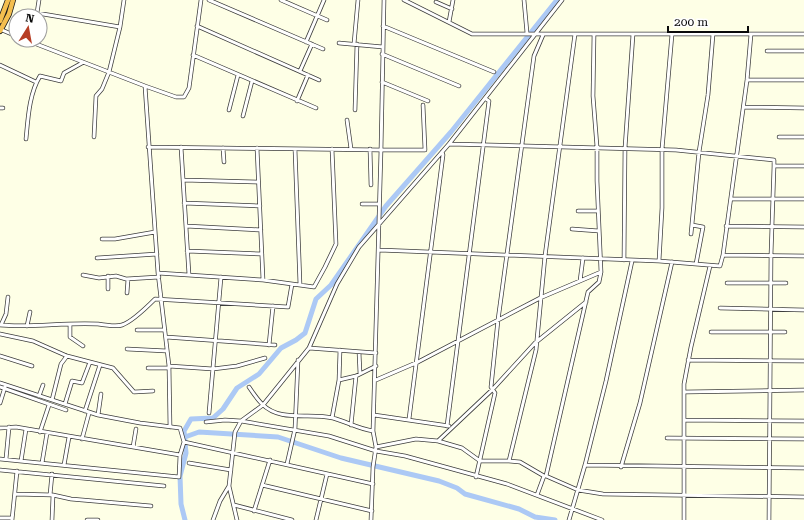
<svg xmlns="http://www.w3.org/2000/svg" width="804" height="520" viewBox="0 0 804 520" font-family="'Roboto Serif',serif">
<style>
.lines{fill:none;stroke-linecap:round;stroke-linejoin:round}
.river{stroke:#acc9f5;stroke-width:5}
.minor-casing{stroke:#3d3d3d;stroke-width:4.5}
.highway-casing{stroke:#1b1b1b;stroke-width:6}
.minor{stroke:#fff;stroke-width:3}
.highway{stroke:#f4bf4f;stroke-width:4.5}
</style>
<rect width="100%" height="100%" fill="#feffe6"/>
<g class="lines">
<path class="river" d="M185,437L199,432L278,437L341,458L439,481L457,488L465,494L519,509L535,517L555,520
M185,520L181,504L180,476L186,453L184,431L191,419L213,418L223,409L237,388L259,374L281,348L296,340L305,333L316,299L331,285L386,206L451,132L557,0"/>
<defs>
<path id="minor" d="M39,0L37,13L120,27
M209,0L323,49
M281,0L327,20
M404,0L472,34H804
M524,0L527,33
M436,2L452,9
M449,22L453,0
M197,26L319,80
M383,26L494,72
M0,29L16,36
M26,40L145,86L158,273L169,366L170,427
M306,42L324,0
M339,43L383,47
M354,44L358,0
M767,51H804
M382,54L459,86
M193,55L316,108
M0,65L36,82
M300,71L312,44
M747,80H804
M382,82L428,101
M145,86L176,97H184L189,88L201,0
M297,101L308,75
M744,107L804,108
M0,108H3
M229,110L238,75
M355,110L357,44
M243,116L252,81
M347,120L351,149
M94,137L96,96L102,89L109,72L120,27L124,0
M779,137H804
M26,139C28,119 29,94 40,76L61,81L64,73L82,63
M449,144L676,150L774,160V166H804
M148,147L381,150L384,0
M181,147L189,275
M223,148L224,162
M257,148L263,280
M295,149L300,285
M370,149L371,185
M183,180L258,182
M731,199H804
M184,203L260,206
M362,204H379
M578,211H598
M692,225L703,227L696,264
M186,226L261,230
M726,226L804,227
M572,229L599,231
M691,234L699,152L708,95L713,34
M102,239H115L155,232
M379,250L659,261L720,266L723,255L804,256
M187,251L262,254
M723,255L747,80L751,34
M97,258L157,254
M624,260L625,148L633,34
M659,261L662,208V149L672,34
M158,273L263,280L314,287L325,267L336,244L332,149
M83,275L99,278L116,276L126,279L159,277
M108,276V289
M580,281L583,258
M727,283H786
M127,293L128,279
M720,308L804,310
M70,324V337L83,346
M0,325C33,328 65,322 98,324C104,325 116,327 122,325C131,322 148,306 155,299L288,307L292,284
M1,325L6,314L8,297
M27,326L30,312
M137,330H165
M711,332H785
M0,334L33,341L67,356L113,368L134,392L153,391
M166,337L275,345
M269,345L273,306
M309,348L376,353
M127,349L167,351
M359,352L360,374
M0,356L32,366
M688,360L804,361
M169,366L213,369L237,366L265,358
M148,368H169
M339,380L356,376L376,366
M376,380L418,362L540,298L601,272
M0,383L98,415L140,423L180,428L184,442
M0,387L66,410
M249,387C253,393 257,399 262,404C281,423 309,412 333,418C347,422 359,429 373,431
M685,392L804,390
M39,396L43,385
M52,400L61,364L67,356
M0,403L5,387
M65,404L72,381L82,383L90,362
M85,411L100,365
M209,413L221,277
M98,415L101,394
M374,415L449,426
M332,418L339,380L340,350
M409,419L443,155L442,152
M684,420L804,421
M206,422L225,420L241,421L329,436L376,451L405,456L507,484L602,520
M351,425L356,376
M447,426L489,101L486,99
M0,428L16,427L180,455
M40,432L49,405
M667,438L804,439
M82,439L89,413
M438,441L462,448L480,461H509
M133,447L136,429
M376,447L416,439L438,441L492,390L535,343L586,302
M0,459L179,477L180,455L184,442L373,484
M6,459L9,427
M21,461L26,429
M42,463L47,433
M189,463L231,470
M287,464L295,429L298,360
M64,465L69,437
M585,465L804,468
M621,467L640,403L672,262
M0,470L164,486
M544,476L520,462L509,461L536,350L545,256L575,34
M546,476L578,490L603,494L804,497
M476,477L495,393L491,387L498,320L534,56L543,35
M262,485L372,511
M15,494L53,495L71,499L151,506
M50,495L52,474
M537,495L544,476H546L588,292L599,282L601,272L597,181V147L593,96L594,34
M234,505L292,520
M254,511L270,460
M0,518H12
M12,520L17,471
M52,520L53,495
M87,520H98
M213,520L220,501L229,486
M237,520L229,486L235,432L241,421L263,405L309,348L337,284L359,247L449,144L562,0
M316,520L327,474
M371,520L373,467L376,447L373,431L381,150H425L423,105
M569,520L585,465L606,381L632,261
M684,520V384L691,347L710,266
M769,520L771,255L774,166"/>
<path id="highway" d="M0,21L8,0
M0,31L9,14L13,0"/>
</defs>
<use href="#minor" class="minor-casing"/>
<use href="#highway" class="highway-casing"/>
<use href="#minor" class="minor"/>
<use href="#highway" class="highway"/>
</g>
<g transform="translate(28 28) rotate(11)"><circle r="19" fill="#ffffff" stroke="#9d9d9d"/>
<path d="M0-3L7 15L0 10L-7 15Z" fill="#b73d24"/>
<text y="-6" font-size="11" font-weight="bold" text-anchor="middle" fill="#0a0a0a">N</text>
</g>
<path d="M668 26v6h80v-6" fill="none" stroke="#0a0a0a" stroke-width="2"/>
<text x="674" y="26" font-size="12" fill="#0a0a0a" stroke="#ffffff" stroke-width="3" paint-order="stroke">200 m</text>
</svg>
